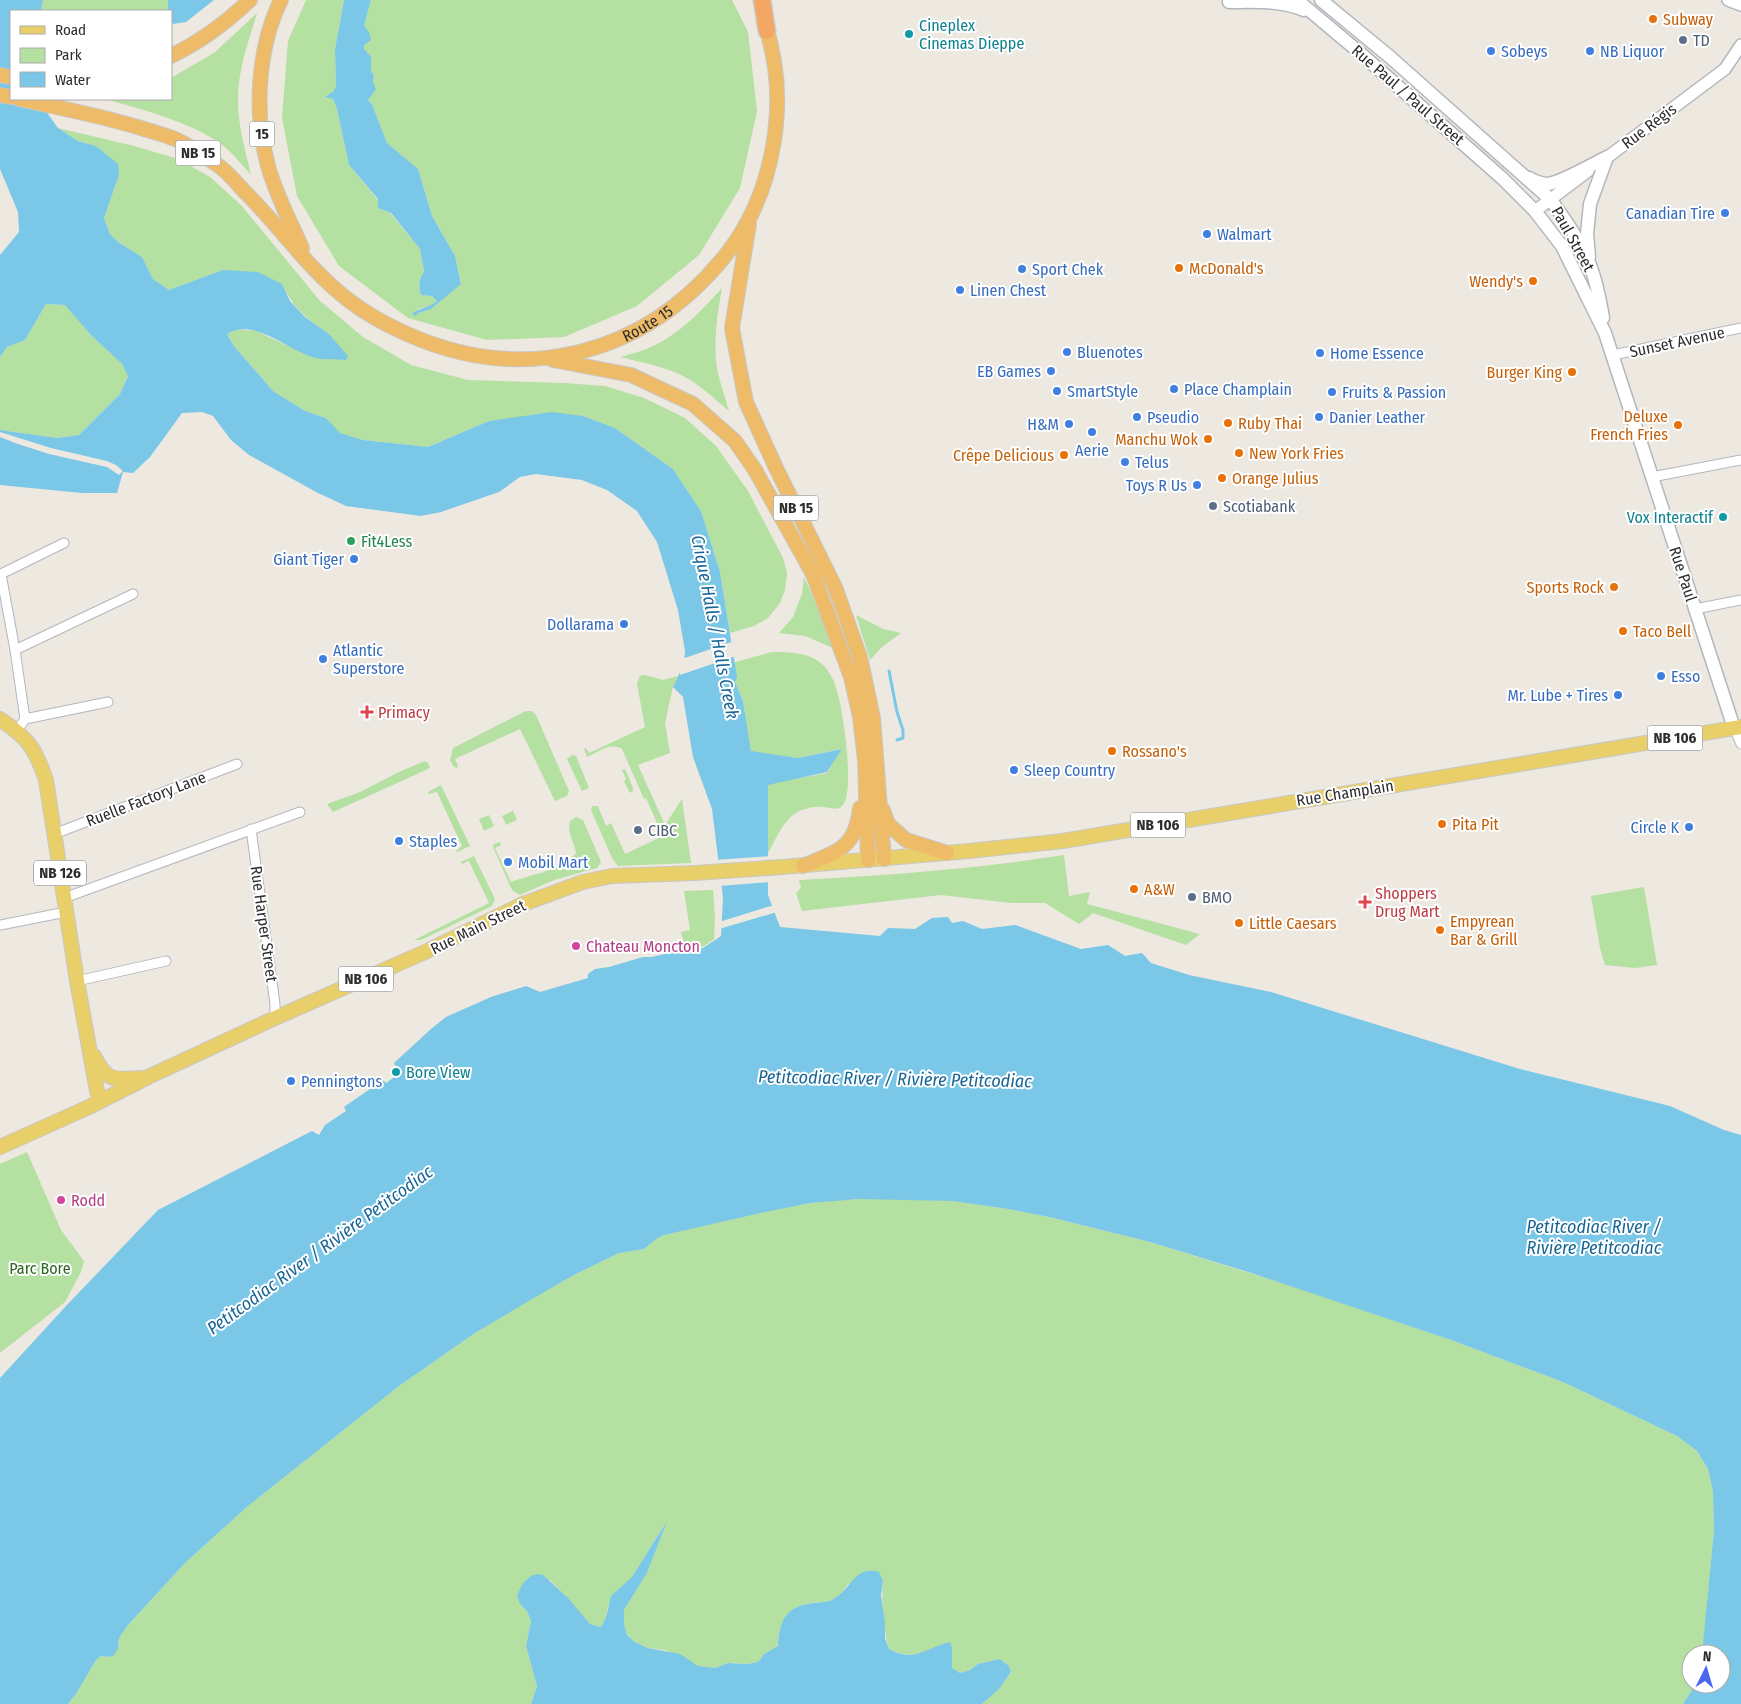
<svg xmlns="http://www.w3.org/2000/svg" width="1741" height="1704" viewBox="0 0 1741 1704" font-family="'Fira Sans Condensed',sans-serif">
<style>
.green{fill:#b4e0a1}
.water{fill:#7bc7e7}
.pier{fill:#ede8e0}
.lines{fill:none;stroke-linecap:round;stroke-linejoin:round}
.stream{stroke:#7bc7e7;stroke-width:3}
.minor-casing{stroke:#b4b6bf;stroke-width:11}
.tertiary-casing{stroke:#b4b6bf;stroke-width:14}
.secondary-casing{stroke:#b4b6bf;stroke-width:15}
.primary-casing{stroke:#c8c8c8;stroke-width:16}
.trunk-casing{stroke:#c8c8c8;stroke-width:16}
.motorway-casing{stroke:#c8c8c8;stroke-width:19}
.minor{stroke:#fff;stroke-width:9}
.tertiary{stroke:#fff;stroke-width:11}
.secondary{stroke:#fff;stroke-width:12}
.primary{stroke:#e8cf6a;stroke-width:14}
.trunk{stroke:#eebb68;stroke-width:14}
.motorway{stroke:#f4a765;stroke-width:16}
.food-dot{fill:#e8710a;stroke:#fff;stroke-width:2}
.culture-dot{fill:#0f9aa8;stroke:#fff;stroke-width:2}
.service-dot{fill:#5c6f8a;stroke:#fff;stroke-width:2}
.shop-dot{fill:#3f7fe0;stroke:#fff;stroke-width:2}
.leisure-dot{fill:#2e9e5b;stroke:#fff;stroke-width:2}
.health-dot{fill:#e0444e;stroke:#fff;stroke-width:2}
.hotel-dot{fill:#d1479c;stroke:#fff;stroke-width:2}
.labels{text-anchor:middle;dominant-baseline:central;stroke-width:4;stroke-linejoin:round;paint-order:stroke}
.shield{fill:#fff;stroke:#6c6c6c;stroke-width:1}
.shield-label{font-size:15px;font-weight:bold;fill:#2d2d2d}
.food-label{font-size:16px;fill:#c56008;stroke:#fff;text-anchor:start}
.culture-label{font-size:16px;fill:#0d838f;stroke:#fff;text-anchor:start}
.service-label{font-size:16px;fill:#4e5e75;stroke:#fff;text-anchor:start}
.shop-label{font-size:16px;fill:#366cbe;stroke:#fff;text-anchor:start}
.street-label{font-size:16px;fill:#2d2d2d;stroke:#fff}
.leisure-label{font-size:16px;fill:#27864d;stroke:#fff;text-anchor:start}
.health-label{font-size:16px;fill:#be3a42;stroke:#fff;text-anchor:start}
.hotel-label{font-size:16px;fill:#b23c85;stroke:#fff;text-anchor:start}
.park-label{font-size:16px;fill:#2c6620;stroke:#fff}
.water-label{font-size:18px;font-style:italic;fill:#176697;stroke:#fff}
</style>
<rect width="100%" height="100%" fill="#ede8e0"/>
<path class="green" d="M43,0H168V11H41Z
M306,0H344L335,49L336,86L333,92V99L337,109L349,165L378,200V208L390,213L420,249L424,271C419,279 418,286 421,295L432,296L437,301L432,305L418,309L416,315L418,313L431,309L461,283L455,256L432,216L418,169L387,143L372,104L368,100L375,89L373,82L374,75L371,71V56L364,49V26L371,0H732L748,32L757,111L740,188L699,255L637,306L564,337L487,340L408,318L339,266L297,196L282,118L288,41Z
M257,13C249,40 239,67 238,95C237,122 245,149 251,175C243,166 236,157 227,149C197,123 143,110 105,99H171V78L214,53Z
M58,128L134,146L178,159L210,177L241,205L320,301L363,337L411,365L468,380L564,383L605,386L644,398L685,418L716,446L748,491L783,558L787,573L785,590L780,603L768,618L754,626L730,633L720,572L701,511L673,469L615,428L583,416L489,421L428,447L363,440L339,433L326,418L305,411L273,391L234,346L227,334L235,329L256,331L314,358L329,334C306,318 295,310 282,284L223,270L169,290L153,279L142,257L118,242L110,234L104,218L119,175L96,146L78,141Z
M722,288C717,315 713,342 717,369C720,383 725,397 729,411C714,398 699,384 681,375C662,366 640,362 620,357C631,354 643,351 653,346C681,333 702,310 722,288Z
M46,304L66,305L91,335L122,364L128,375L120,394L79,435L57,438L0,430V357L7,347L25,340Z
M804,577L821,614L833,648L805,636L779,633L793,617L802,594Z
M856,615L883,629L901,633L881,648L870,660Z
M772,652C789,652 810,652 823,665C830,672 835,682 837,691C843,710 855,790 843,805C838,812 830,807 822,807C813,806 801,809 793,815C782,823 775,841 768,853V784L827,773L841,749L798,758L751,752L743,701L735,682V662Z
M645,675L663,680L678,676L673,687L665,723L670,753L638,765L665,825L682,799L691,863L618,866L612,858L591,810L592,806H598L606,826L611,823L625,854L663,836L646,798L644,799L622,749C611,742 598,752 587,757L584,749L586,748L589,753L645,727L637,684L640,676Z
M526,711H532L536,715L569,791L567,796L555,801L520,729L455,759L458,766L457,768L454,767L450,760L453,748Z
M572,755L576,756L589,788L582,791L567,759Z
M425,761L428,763L430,767L428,769L333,812L327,804L360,792L401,771Z
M625,769L633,788V791L630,793L624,781L626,779L622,770Z
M441,785L470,846L457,852L456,851L462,846L437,792L429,794L428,792Z
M513,811L517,820L506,825L502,816Z
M489,815L494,826L484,831L479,819Z
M576,817L583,820L601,862L597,868L554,880L520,895L512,890L493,847L494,844L500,842L501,845L495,848L511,882C532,874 561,871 576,853C574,840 567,834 570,821Z
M1064,855L1069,896L1090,892L1087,904L1200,934L1186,945L1093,913L1079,924L1045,903H1011L941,895L802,911L796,893L801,888L799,880C888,875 976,869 1064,855Z
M474,856L495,899L492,906L421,940H414L489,903L469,861L462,864L461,862Z
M1644,887L1657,965L1635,968L1605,965L1600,948L1591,896Z
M713,890L715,918L714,939L704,946L694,949L693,946L685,948L681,932L690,930L684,891Z
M27,1152L61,1230L84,1261L81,1272L65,1302L0,1353V1164Z
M891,1198L952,1201L1008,1209L1049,1217L1150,1242L1320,1295L1451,1340L1563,1382L1677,1436L1697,1451L1708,1469L1713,1492L1714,1530L1703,1649L1702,1654H1691V1684H1696L1695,1686L1683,1704H982L998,1689L1011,1673L1009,1666L1000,1659L978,1664L970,1670L960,1673L952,1668V1648L942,1644C924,1654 908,1659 889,1649C884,1632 881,1600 883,1581L848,1584C844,1589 840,1596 834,1599C827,1603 819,1602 811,1603C786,1607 779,1622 778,1646L764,1654L758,1662L747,1664L728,1663L715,1668L697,1666L665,1650L648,1648L635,1642L627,1635L624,1624V1610L647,1573L665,1524L632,1577L608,1605L606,1617L601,1627L590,1624L550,1580L520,1604L527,1611L531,1621L526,1646L537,1686L531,1704H68L76,1694L96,1660L101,1656L110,1657L119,1644V1638L128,1625L185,1563L248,1506L399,1386L475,1333L527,1301L572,1276L619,1253L644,1249L656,1239L664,1235C712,1223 761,1210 811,1203C837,1199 864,1199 891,1198Z"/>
<path class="water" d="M0,0H43L41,11H11V99L45,110L58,128L78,141L96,146L118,164L119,175L104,218L110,234L118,242L142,257L153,279L169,290L223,270L258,272L282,284L290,301L305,317L329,334L348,356L346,360C336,359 324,360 315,358C288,351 255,317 227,334L234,346L273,391L305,411L326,418L340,433L363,440L428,447L489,421L552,412L583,416L615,428L673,469L701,511L720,572L737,677L735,682L743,701L751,751L798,758L842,749L827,772L768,785V895L780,927L880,936L888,928L915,929L932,918L948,917L952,923L963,921L982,929L1015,925L1081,949L1108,945L1125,956L1142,953L1151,963L1189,975L1271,992L1520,1069L1670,1106L1724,1130L1741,1135V1704H1683L1696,1684H1721V1654H1702L1714,1530L1713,1492L1708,1469L1697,1451L1677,1436L1563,1382L1451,1340L1248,1272L1150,1242L1049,1217L1008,1209L952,1201L859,1199L810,1203L756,1214L664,1235L656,1239L644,1249L619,1253L572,1276L527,1302L475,1333L399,1386L248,1506L185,1563L128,1625L119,1638L118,1649L114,1655L110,1657L101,1656L96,1660L76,1694L68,1704H0V1378L66,1306L158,1210L312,1131L319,1135L325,1125L346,1111L344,1107L383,1080L386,1083L400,1073L394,1063L431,1029L446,1017L491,997L526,986L540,992L588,978V974L595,969L609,967L643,957H652L684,949L685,951L692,948L694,951L703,948L721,936L723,898L712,809L693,757L683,697L673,687L684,664L685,651L678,610L657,542L637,511L607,490L582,480L536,474L520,477L499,492L441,512L421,516L346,506L318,493L249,455L231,440L213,416L202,412L182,413L150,457L133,473L123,472L117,493H82L0,485V430L57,438L79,435L120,394L128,376L122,364L91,335L65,305L46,304L25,340L7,347L0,357V255L19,232L18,212L0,169Z
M168,0H214L186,22L173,24L171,21V11H168Z
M344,0H371L364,26L369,32L371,40L364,45V49L371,56V71L374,75L373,82L376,89L368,100L372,104L387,143L418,169L432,216L455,256L461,284L431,309L418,313L416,316L412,314C420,308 430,307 437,301L432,296L421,295C418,286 419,279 424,271L420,249L391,213L378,208V199L349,165L337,109L333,99L325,97L333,92L336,86L335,49Z
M667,1521L647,1573L624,1610V1624L627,1635L635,1642L648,1648L680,1654L698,1666L715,1668L728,1663L747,1664L758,1662L764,1654L778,1646C779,1621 786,1606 813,1603C821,1602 829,1603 835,1598C851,1588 856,1565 879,1572L883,1581L881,1595L885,1624V1638L889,1649C915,1663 925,1648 950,1642L952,1648V1668L960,1673L970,1670L978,1664L1000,1659L1009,1666L1011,1672L999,1689L982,1704H531L537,1686L526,1646L531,1621L527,1611L520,1604L517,1595L523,1583L531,1576L537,1574L543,1575L568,1598L590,1624L601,1627L606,1617L611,1596L632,1577Z"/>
<path class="pier" d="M0,432L51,448L107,461L116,465L123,471L119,475L107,467L49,454L15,443L0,437Z
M734,641L736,656L680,675V667L682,659Z
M771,856V882L719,886L715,860Z
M774,905L777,912L719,929V922Z"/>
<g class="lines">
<path class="stream" d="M889,671L897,712L903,730V738L897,740"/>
<defs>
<path id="minor" d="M1613,355L1741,328
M1652,477L1741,460
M1695,609L1741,600
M15,650L133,594
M25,719L108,702
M1734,728L1741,744
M17,731L25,719L15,650L1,574L64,543
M251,829L275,1004V1018
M54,834L237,764
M64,898L300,812
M0,925L66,912
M77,981L166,961"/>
<path id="tertiary" d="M1728,0L1741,5
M1601,162L1725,69L1741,45
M1535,211L1588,171"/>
<path id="secondary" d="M1297,0L1359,52L1502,178L1535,211L1562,246L1605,333L1734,728
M1321,0L1390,57L1550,199C1565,219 1581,242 1590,265C1597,283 1600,300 1603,318
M1229,2C1254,2 1281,0 1304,10
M1529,178C1534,181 1542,184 1548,184C1562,182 1593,164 1607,157
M1589,257L1587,234L1590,204L1607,157"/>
<path id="primary" d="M0,719C28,738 35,748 46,780L77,981L97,1091L100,1101
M94,1056C108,1083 113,1079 141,1078
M0,1147L89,1107L148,1077L275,1018L425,952L523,904L583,882L612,876L695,873L782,867L969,851L1063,841L1741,727"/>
<g id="trunk">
<path d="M281,0C257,49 254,114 268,166C276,195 290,221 302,248"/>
<path d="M171,56C200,42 227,22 250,0"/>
<path d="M0,75L11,77"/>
<path d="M0,95L11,97"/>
<path id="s1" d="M19,99C60,108 103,116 144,129C154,132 165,135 175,139C189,145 203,155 216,164C226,170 235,181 243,190C280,226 309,271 351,302C368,315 387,325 407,334C524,386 644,356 725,256C775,194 791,98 764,22"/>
<path d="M749,224L732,328L746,402L776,468L835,587L860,657L873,718L884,859"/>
<path d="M553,360L631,375L693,404L735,441L755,470L813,574L851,677L860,717L865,760L868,860"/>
<path d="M883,810L888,824L906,840L947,853"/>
<path d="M803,866C837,851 855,850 860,808"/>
</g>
<path id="motorway" d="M762,0L767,31"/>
</defs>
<use href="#minor" class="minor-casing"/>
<use href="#tertiary" class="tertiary-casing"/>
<use href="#secondary" class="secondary-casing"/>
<use href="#primary" class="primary-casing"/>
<use href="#trunk" class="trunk-casing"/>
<use href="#motorway" class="motorway-casing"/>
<use href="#minor" class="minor"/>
<use href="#tertiary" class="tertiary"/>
<use href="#secondary" class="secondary"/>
<use href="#primary" class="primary"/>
<use href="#trunk" class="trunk"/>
<use href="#motorway" class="motorway"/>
</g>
<g class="food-dot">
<circle cx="1653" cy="19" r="5"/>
<circle cx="1179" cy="268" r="5"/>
<circle cx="1533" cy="281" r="5"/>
<circle cx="1572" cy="372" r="5"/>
<circle cx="1228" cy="423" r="5"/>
<circle cx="1678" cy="425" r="5"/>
<circle cx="1208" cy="439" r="5"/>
<circle cx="1239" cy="453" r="5"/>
<circle cx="1064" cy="455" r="5"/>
<circle cx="1222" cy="478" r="5"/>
<circle cx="1614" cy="587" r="5"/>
<circle cx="1623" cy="631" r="5"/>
<circle cx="1112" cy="751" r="5"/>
<circle cx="1442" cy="824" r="5"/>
<circle cx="1134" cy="889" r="5"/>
<circle cx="1239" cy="923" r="5"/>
<circle cx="1440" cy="930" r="5"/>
</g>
<g class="culture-dot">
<circle cx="909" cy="34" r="5"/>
<circle cx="1723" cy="517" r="5"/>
<circle cx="396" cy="1072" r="5"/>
</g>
<g class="service-dot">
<circle cx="1683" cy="40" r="5"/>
<circle cx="1213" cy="506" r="5"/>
<circle cx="638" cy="830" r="5"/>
<circle cx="1192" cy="897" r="5"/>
</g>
<g class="shop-dot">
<circle cx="1491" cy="51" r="5"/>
<circle cx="1590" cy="51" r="5"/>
<circle cx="1725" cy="213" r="5"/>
<circle cx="1207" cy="234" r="5"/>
<circle cx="1022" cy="269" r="5"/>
<circle cx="960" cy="290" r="5"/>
<circle cx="1067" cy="352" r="5"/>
<circle cx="1320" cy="353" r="5"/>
<circle cx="1051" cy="371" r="5"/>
<circle cx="1174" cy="389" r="5"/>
<circle cx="1057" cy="391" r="5"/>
<circle cx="1332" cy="392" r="5"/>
<circle cx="1137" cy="417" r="5"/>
<circle cx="1319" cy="417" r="5"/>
<circle cx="1069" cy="424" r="5"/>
<circle cx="1092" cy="432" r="5"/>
<circle cx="1125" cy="462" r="5"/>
<circle cx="1197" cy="485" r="5"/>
<circle cx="354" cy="559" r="5"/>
<circle cx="624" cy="624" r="5"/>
<circle cx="323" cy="659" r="5"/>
<circle cx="1661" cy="676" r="5"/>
<circle cx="1618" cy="695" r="5"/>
<circle cx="1014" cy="770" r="5"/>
<circle cx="1689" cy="827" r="5"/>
<circle cx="399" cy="841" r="5"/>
<circle cx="508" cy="862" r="5"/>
<circle cx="291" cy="1081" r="5"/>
</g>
<circle class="leisure-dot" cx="351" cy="541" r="5"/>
<g class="health-dot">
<path d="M364.5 704.5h5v5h5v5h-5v5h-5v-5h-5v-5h5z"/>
<path d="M1362.5 894.5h5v5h5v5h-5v5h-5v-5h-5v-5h5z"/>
</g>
<g class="hotel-dot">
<circle cx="576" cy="946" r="5"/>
<circle cx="61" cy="1200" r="5"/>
</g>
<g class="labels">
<g class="shield">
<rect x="249.5" y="121.5" width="25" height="25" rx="4"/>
<rect x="175.5" y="140.5" width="45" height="25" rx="4"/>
<rect x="773.5" y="495.5" width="45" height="25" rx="4"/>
<rect x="1647.5" y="725.5" width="55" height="25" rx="4"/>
<rect x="1130.5" y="812.5" width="55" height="25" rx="4"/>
<rect x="34" y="860.5" width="52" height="25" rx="4"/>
<rect x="338.5" y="966.5" width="55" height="25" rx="4"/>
</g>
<g class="shield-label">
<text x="262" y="134">15</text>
<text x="198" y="153">NB 15</text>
<text x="796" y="508">NB 15</text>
<text x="1675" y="738">NB 106</text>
<text x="1158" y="825">NB 106</text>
<text x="60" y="873">NB 126</text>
<text x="366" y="979">NB 106</text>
</g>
<g class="food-label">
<text x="1663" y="19">Subway</text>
<text x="1189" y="268">McDonald's</text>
<text x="1523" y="281" text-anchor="end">Wendy's</text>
<text x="1562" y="372" text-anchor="end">Burger King</text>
<text x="1668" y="416" text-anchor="end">Deluxe<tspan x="1668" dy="18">French Fries</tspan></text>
<text x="1238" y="423">Ruby Thai</text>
<text x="1198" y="439" text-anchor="end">Manchu Wok</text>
<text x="1249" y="453">New York Fries</text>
<text x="1054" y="455" text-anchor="end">Crêpe Delicious</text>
<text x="1232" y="478">Orange Julius</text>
<text x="1604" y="587" text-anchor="end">Sports Rock</text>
<text x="1633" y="631">Taco Bell</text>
<text x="1122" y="751">Rossano's</text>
<text x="1452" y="824">Pita Pit</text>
<text x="1144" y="889">A&amp;W</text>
<text x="1450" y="921">Empyrean<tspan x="1450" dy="18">Bar &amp; Grill</tspan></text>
<text x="1249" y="923">Little Caesars</text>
</g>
<g class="culture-label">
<text x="919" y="25">Cineplex<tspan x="919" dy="18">Cinemas Dieppe</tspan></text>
<text x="1713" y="517" text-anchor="end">Vox Interactif</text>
<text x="406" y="1072">Bore View</text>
</g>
<g class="service-label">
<text x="1693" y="40">TD</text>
<text x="1223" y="506">Scotiabank</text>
<text x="648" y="830">CIBC</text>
<text x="1202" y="897">BMO</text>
</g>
<g class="shop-label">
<text x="1501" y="51">Sobeys</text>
<text x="1600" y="51">NB Liquor</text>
<text x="1715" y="213" text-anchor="end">Canadian Tire</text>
<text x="1217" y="234">Walmart</text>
<text x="1032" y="269">Sport Chek</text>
<text x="970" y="290">Linen Chest</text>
<text x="1077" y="352">Bluenotes</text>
<text x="1330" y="353">Home Essence</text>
<text x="1041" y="371" text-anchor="end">EB Games</text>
<text x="1184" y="389">Place Champlain</text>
<text x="1067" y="391">SmartStyle</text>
<text x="1342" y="392">Fruits &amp; Passion</text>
<text x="1147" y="417">Pseudio</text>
<text x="1329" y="417">Danier Leather</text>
<text x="1059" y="424" text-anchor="end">H&amp;M</text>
<text x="1092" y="450" text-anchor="middle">Aerie</text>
<text x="1135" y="462">Telus</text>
<text x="1187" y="485" text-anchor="end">Toys R Us</text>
<text x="344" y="559" text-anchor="end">Giant Tiger</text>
<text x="614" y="624" text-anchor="end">Dollarama</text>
<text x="333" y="650">Atlantic<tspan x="333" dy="18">Superstore</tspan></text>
<text x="1671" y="676">Esso</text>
<text x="1608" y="695" text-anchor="end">Mr. Lube + Tires</text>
<text x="1024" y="770">Sleep Country</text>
<text x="1679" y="827" text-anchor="end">Circle K</text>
<text x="409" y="841">Staples</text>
<text x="518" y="862">Mobil Mart</text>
<text x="301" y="1081">Penningtons</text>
</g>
<g class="street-label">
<text transform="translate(1408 95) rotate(41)">Rue Paul / Paul Street</text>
<text transform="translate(1649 126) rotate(-37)">Rue Régis</text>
<text transform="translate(1573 239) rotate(61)">Paul Street</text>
<text stroke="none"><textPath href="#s1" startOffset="718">Route 15</textPath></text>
<text transform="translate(1677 342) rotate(-12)">Sunset Avenue</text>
<text transform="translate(1683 574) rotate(72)">Rue Paul</text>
<text transform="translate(1345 793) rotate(-9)">Rue Champlain</text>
<text transform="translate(146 799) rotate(-21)">Ruelle Factory Lane</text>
<text transform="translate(264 924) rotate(82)">Rue Harper Street</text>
<text transform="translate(478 927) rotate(-26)">Rue Main Street</text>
</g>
<g class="leisure-label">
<text x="361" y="541">Fit4Less</text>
</g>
<g class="health-label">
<text x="378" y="712">Primacy</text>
<text x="1375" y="893">Shoppers<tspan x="1375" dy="18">Drug Mart</tspan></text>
</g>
<g class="hotel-label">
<text x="586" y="946">Chateau Moncton</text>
<text x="71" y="1200">Rodd</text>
</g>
<g class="park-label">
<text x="40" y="1268">Parc Bore</text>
</g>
<g class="water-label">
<text transform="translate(715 627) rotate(79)">Crique Halls / Halls Creek</text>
<text transform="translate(895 1079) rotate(1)">Petitcodiac River / Rivière Petitcodiac</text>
<text x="1594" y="1227">Petitcodiac River /<tspan x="1594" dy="21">Rivière Petitcodiac</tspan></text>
<text transform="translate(320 1250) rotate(-36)">Petitcodiac River / Rivière Petitcodiac</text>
</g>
</g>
<rect x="10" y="10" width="162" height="90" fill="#ffffff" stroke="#ababab"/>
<rect x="20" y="26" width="25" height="8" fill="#e8cf6a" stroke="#ababab"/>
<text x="55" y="35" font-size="15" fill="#2d2d2d">Road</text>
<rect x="20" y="48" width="25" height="15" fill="#b4e0a1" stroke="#ababab"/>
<text x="55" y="60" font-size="15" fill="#2d2d2d">Park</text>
<rect x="20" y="72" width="25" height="15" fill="#7bc7e7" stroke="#ababab"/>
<text x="55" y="85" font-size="15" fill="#2d2d2d">Water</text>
<g transform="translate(1706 1669) rotate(5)"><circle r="24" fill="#ffffff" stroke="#ababab"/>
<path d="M0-4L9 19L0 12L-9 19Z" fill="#4c65ee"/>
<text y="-8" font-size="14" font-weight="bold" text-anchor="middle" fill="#2d2d2d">N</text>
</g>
</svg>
